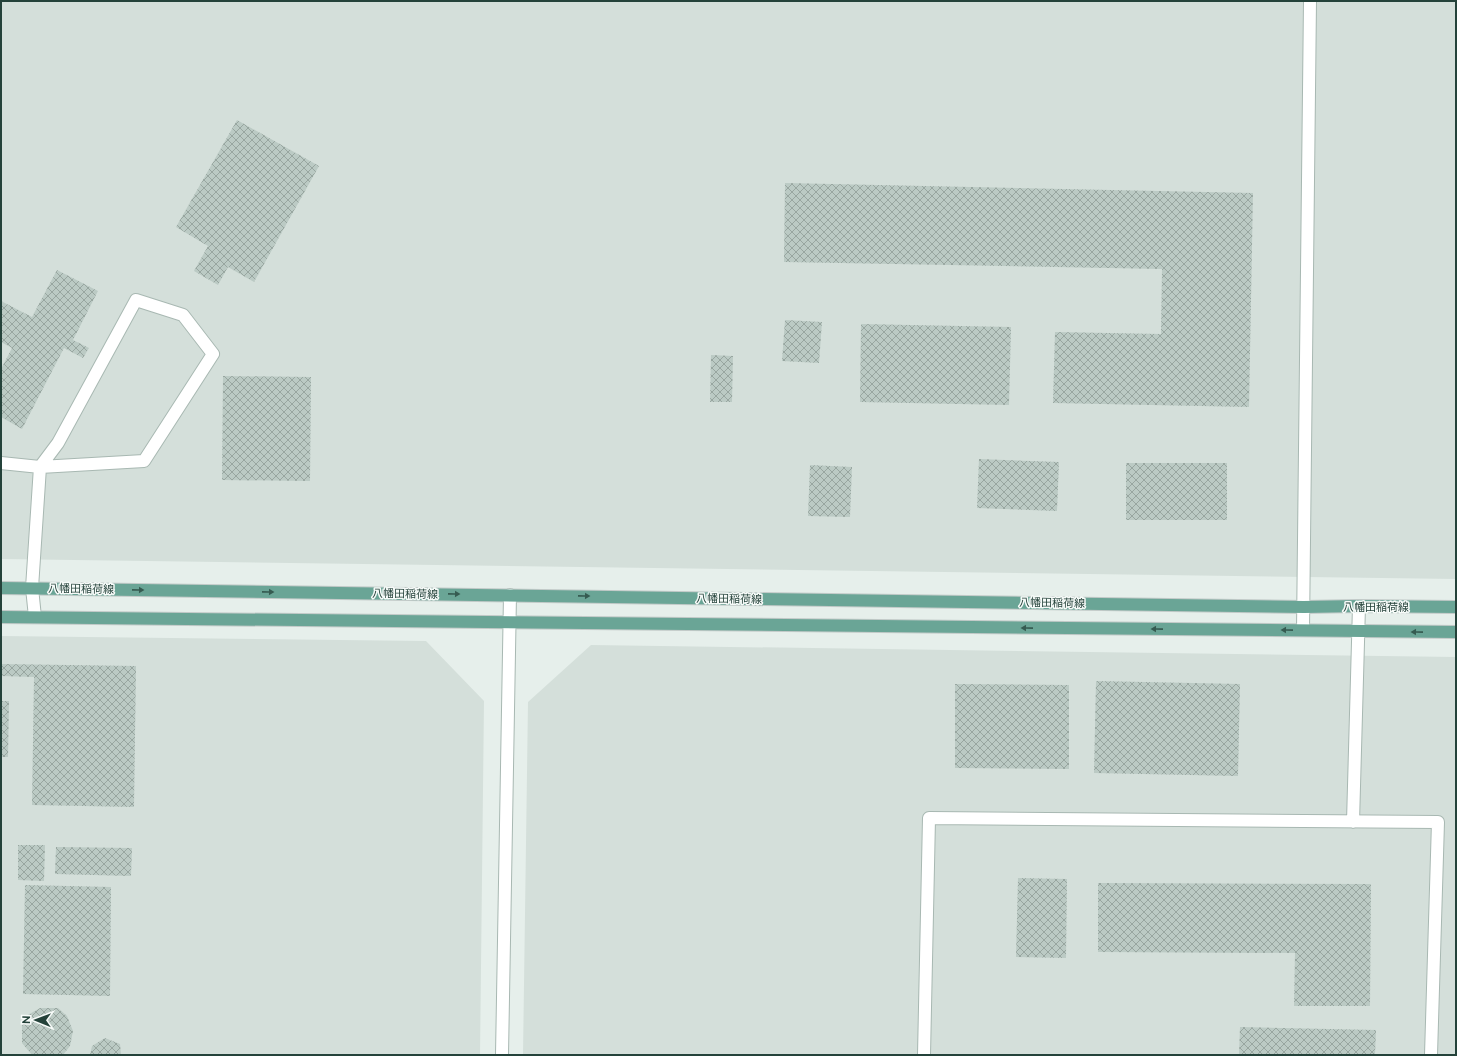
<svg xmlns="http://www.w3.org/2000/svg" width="1457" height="1056" viewBox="0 0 1457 1056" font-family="Raleway,'Noto Sans JP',sans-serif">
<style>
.built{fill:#d4dfda}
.building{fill:url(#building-cross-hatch)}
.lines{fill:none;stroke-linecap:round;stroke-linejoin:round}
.minor-casing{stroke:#a8b8b2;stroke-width:14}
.major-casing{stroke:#c2cac8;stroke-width:14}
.minor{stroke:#fff;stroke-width:12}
.major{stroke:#6aa596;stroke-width:12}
.oneway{fill:#365b51}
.labels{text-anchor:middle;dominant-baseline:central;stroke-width:3;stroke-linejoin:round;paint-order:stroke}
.street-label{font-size:11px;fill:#24423a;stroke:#f7fbf9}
</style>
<defs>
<pattern id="building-cross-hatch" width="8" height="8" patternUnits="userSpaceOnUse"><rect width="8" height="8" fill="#bbcac4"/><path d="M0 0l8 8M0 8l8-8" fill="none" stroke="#98a6a0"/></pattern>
</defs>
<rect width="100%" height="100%" fill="#e6efeb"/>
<path class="built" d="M1,1H1456V579L1,559Z
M1,636L426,641L484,701L480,1055H1Z
M591,645L1456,657V1055H523L528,702Z"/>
<path class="building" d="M237,120L319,166L254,282L228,267L218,285L194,271L208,246L176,227Z
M785,183L1253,193L1249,407L1053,403L1055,332L1161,334L1162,269L784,262Z
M57,270L98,291L73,340L89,348L83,358L64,348L22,429L1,417V369L12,348L1,342V301L32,317Z
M785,320L822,322L819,363L782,361Z
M861,324L1011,327L1009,405L860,402Z
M711,355L733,356L732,402H710Z
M223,376L311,377L310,481L222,480Z
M979,459L1059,462L1057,511L977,508Z
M1126,463H1227V520H1126Z
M810,465L852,467L850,517L808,516Z
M1,664L136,666L134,807L32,805L34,677L1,676Z
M1096,681L1240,684L1238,776L1094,773Z
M955,684L1069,685V769L955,768Z
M1,701H9L8,757H1Z
M18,845H45L44,881L18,880Z
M56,847L132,848L131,876L55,874Z
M1018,878L1067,879L1066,958L1016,957Z
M1098,883L1371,884L1370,1006H1294L1295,953L1098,952Z
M25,885L111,887L110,996L23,994Z
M40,1008H58L67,1016L73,1031L70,1046L63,1055H32L22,1043V1026L26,1016Z
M1240,1027L1376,1030L1375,1055H1239Z
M105,1038L120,1044L121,1055H90L92,1046Z"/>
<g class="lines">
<defs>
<path id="minor" d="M136,300L183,315L213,354L144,461L40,467L58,443Z
M1,463L40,467L32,588L35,617
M1303,630L1310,1
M1353,822L1359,606
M502,1055L510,595
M924,1055L929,818L1438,822L1431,1055"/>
<path id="major" d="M1,588L1304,607L1359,606L1456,607
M1,617L1456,632"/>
</defs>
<use href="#minor" class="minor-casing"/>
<use href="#major" class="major-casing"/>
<use href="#minor" class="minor"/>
<use href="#major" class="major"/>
</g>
<defs><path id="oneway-solid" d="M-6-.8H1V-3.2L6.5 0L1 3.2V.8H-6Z"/></defs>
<g class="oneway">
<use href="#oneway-solid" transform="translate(138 590) rotate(1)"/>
<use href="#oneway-solid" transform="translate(268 592) rotate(1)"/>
<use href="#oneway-solid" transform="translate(454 594) rotate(1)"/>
<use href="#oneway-solid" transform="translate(584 596) rotate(1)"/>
<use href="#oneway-solid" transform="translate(1027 628) rotate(-179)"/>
<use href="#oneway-solid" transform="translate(1157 629) rotate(-179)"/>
<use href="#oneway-solid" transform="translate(1287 630) rotate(-179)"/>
<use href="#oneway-solid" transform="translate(1417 632) rotate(-179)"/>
</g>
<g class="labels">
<g class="street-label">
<text transform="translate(81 589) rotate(1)">八幡田稲荷線</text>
<text transform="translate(405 594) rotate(1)">八幡田稲荷線</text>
<text transform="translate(729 599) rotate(1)">八幡田稲荷線</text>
<text transform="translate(1052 603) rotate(1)">八幡田稲荷線</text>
<text x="1376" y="607">八幡田稲荷線</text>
</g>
</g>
<rect width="1457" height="1056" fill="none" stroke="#24423a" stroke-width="4"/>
<g transform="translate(36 1020) rotate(271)" stroke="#f7fbf9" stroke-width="3" paint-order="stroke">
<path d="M0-3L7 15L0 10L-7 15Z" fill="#24423a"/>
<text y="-6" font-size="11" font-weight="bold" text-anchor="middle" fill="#24423a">N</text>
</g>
</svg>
